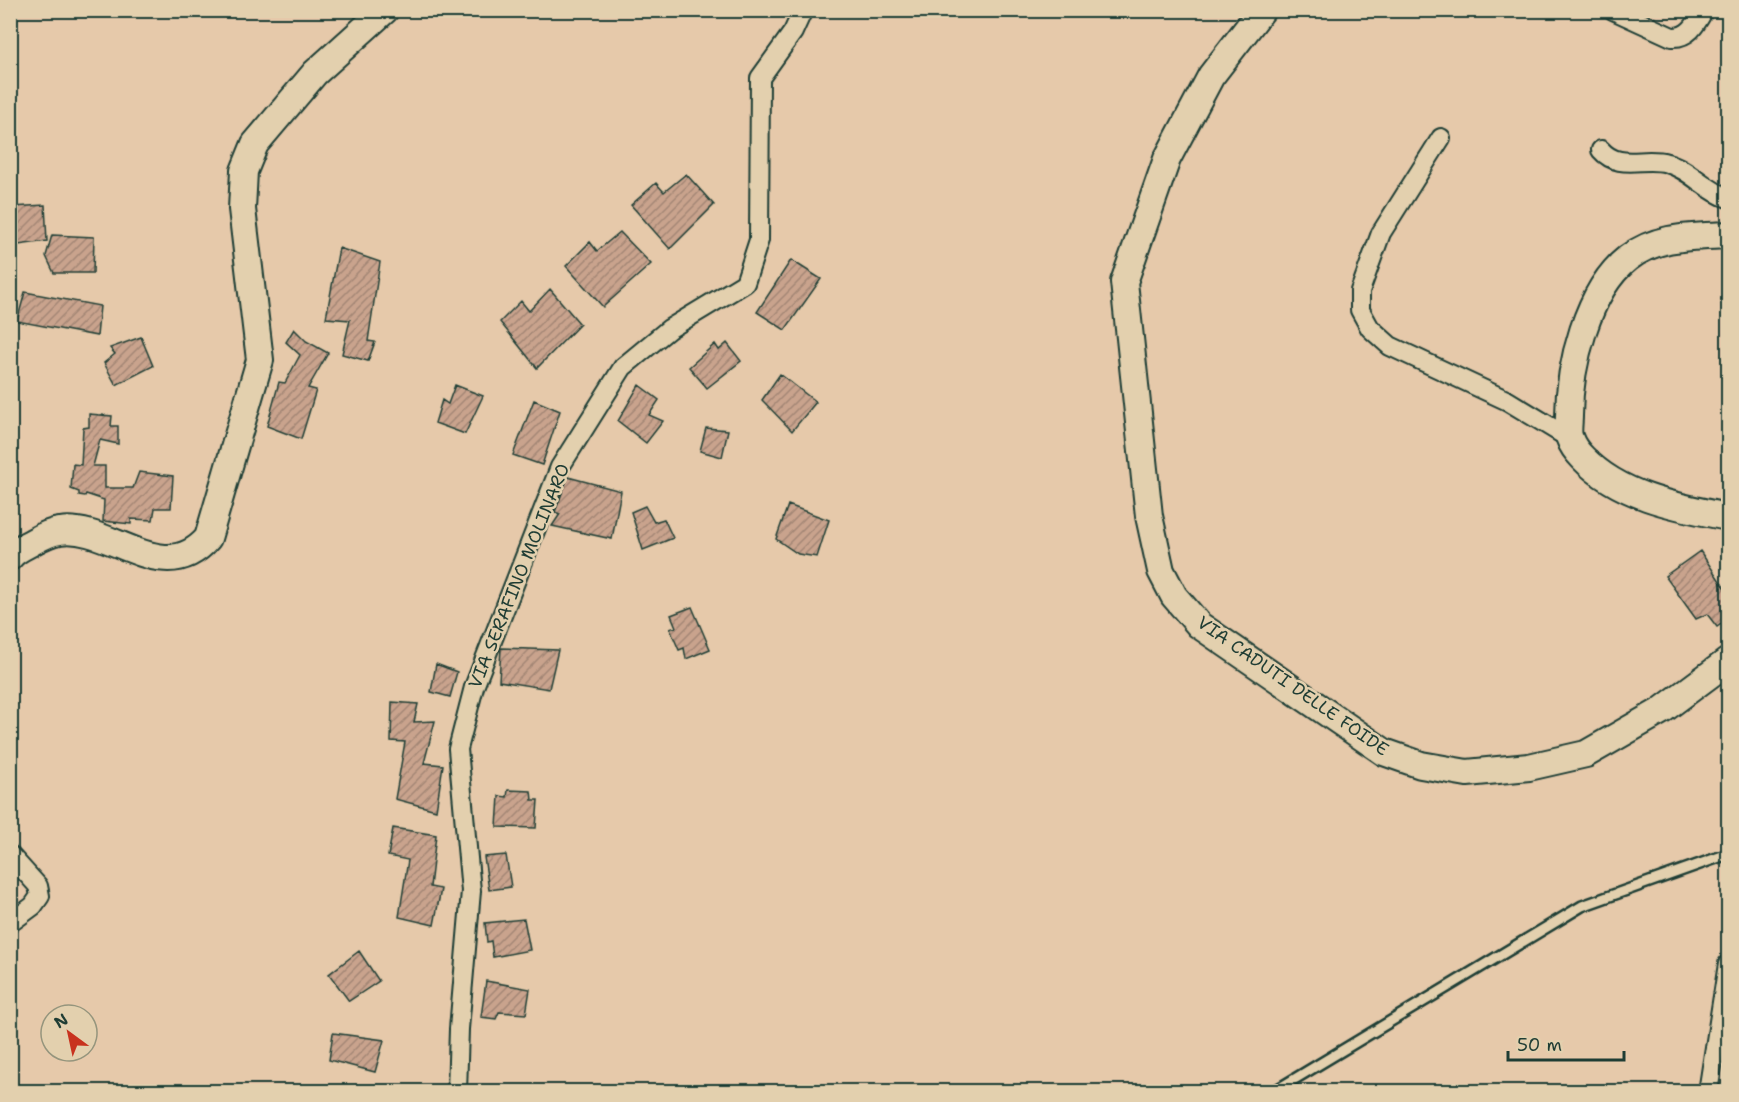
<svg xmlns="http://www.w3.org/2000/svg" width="1739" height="1102" viewBox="0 0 1739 1102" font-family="'Shantell Sans',sans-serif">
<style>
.building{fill:url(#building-hatch);stroke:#1f3d34;stroke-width:1.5}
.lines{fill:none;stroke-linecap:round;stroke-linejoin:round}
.lane-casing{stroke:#1f3d34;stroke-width:14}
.street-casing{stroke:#1f3d34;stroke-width:22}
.secondary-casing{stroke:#1f3d34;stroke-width:30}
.lane{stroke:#e3d0ae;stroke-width:9}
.street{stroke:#e3d0ae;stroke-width:18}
.secondary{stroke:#e3d0ae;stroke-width:26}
.labels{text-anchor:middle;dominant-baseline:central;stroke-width:5;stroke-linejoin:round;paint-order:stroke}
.street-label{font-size:18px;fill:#1f3d34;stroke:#e3d0ae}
</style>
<defs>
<pattern id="building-hatch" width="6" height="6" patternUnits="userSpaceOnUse" patternTransform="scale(1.5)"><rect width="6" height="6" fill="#c9a38d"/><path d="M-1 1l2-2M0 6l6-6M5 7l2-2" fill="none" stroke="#a38674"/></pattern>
</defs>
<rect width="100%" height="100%" fill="#e6c9aa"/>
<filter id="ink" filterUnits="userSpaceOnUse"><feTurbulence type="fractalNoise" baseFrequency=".0167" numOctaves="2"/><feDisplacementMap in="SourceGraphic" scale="12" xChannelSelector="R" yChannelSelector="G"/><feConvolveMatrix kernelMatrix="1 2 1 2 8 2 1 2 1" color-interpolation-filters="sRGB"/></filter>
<g filter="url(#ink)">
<path class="building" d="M686,174L714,205L670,249L631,205L656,183L664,192Z
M45,205L47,241L11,246L12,207Z
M620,232L651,264L603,307L566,266L590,242L597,251Z
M52,235L94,237L93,273H54L46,256Z
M339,248L380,262L368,341L375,342L368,361L342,354L350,320L326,318Z
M791,260L821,279L785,330L757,312Z
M550,289L580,324L537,368L500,322L521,301L529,311Z
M25,292L100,306L97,336L17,321Z
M294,329L306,341L328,353L308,388L316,390L301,439L267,426L279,382L285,383L300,355L286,342Z
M141,337L153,366L116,385L104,363L115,354L110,348Z
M727,343L741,361L707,388L689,367L715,344L719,350Z
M780,374L816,402L792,431L762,400Z
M455,385L483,396L465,434L435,423L442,400L448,404Z
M639,385L659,400L649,415L663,421L646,443L618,421Z
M534,400L560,411L542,465L513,455Z
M89,414L112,416L111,426H118V444L100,440L93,466H105V488H133L139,472L173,476L171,508H155L153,520L131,519V524L103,521L104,500L86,494L85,496L79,495V492L71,489L73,464L81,465L83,428L89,427Z
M706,428L728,430L722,457L700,451Z
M568,477L621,491L612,539L552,526L560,514L555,512Z
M788,505L829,520L817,557L798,554L776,539Z
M645,506L654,522L664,519L673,538L643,550L631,512Z
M1700,551L1728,593V619L1717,627L1707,614L1696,619L1665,576Z
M692,607L710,649L686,659L684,648L679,650L670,629L676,627L671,615Z
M501,648L558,650L549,689L499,681Z
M436,664L457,672L450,697L431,692Z
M392,702L418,704L414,722L435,721L424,763L443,765L436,810L395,799L405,742L391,741Z
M508,790L531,791L532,800H538L536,828L497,827L499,796L507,797Z
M393,828L436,835L430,887L441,889L434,925L399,917L408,860L388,856Z
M506,855L511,887L489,890L484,857Z
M524,919L530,950L493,957L491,941L487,942L485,923Z
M359,951L379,981L349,1001L329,974Z
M486,981L530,989L526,1014L499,1012L496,1019L481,1017Z
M333,1033L384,1040L375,1072L329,1060Z"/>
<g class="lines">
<defs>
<path id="lane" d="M1273,1092L1582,906L1728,854"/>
<path id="street" d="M1613,10L1672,37C1689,38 1696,24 1704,10
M1441,138L1381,233L1360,291V310L1370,328L1390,346L1508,401L1569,438
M1601,150C1619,171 1644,156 1667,163C1690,169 1706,191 1728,198
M10,855L38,886L40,896L33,906L10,923
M457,1092L459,1029L471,891L458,749L474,687L560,467L623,367L669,329L745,283L759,240L760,78L793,32L803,10
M1708,1092L1728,964"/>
<path id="secondary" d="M1262,10L1211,76L1167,159L1124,282L1149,516L1161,571L1174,596L1199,625L1384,752L1421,765L1467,773L1529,767L1586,754L1661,711L1728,661
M1728,235C1693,237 1658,235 1628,258C1587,290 1569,367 1569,416C1569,423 1567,433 1570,439C1572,445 1578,453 1583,458C1620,497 1678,507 1728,517
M10,557C16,549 26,546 34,541C41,537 51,532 60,531C109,523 164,590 208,538L260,360L242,209L244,171L255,144L315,73L385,10"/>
</defs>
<use href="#lane" class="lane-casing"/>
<use href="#street" class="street-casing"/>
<use href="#secondary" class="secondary-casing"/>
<use href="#lane" class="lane"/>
<use href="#street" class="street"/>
<use href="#secondary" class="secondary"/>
</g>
</g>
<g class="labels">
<g class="street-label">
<text transform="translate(519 576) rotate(-68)">VIA SERAFINO MOLINARO</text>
<text transform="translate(1293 686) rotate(35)">VIA CADUTI DELLE FOIDE</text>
</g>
</g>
<rect width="1739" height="1102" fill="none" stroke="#e3d0ae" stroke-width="36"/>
<rect x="18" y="18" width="1703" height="1066" fill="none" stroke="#1f3d34" stroke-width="2" filter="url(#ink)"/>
<g transform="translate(69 1033) rotate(327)"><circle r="28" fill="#e3d0ae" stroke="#95957d" stroke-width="1.5"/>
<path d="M0-4.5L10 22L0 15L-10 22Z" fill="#c8321e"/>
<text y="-9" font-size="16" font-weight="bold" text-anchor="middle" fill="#1f3d34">N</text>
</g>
<path d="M1508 1051v9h116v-9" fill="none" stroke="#1f3d34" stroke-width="3"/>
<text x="1517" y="1051" font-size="18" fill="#1f3d34" stroke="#e3d0ae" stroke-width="4.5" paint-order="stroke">50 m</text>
</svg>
